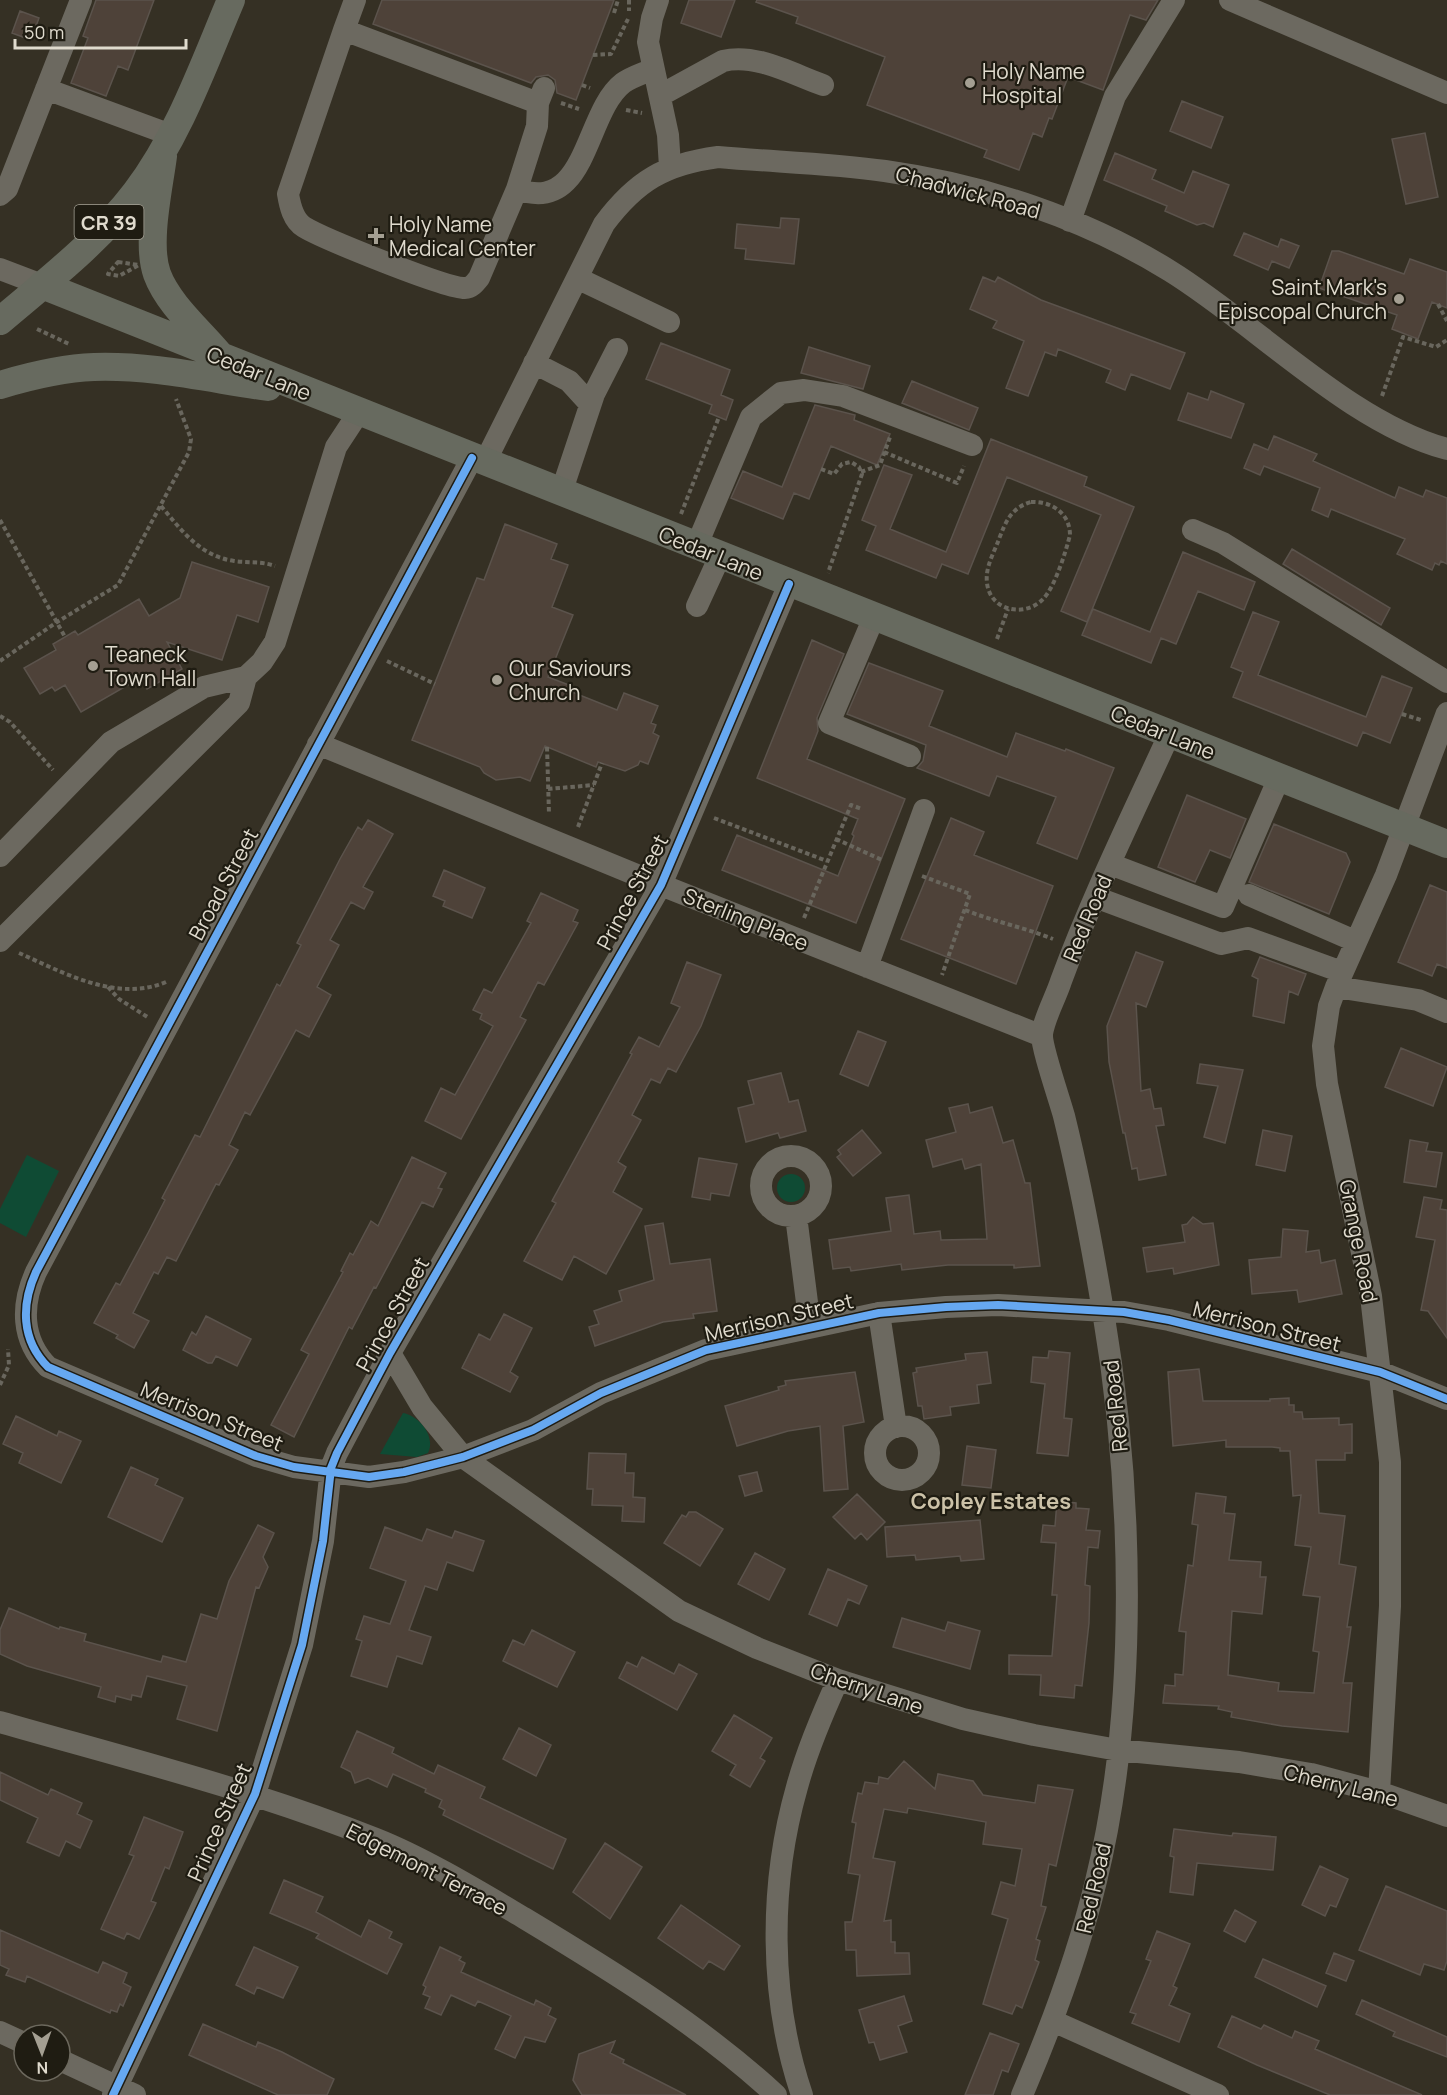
<svg xmlns="http://www.w3.org/2000/svg" width="1447" height="2095" viewBox="0 0 1447 2095" font-family="Manrope,sans-serif">
<style>
.green{fill:#0f4b34}
.building{fill:#4e4239;stroke:#5b534c;stroke-width:1.5}
.lines{fill:none;stroke-linecap:round;stroke-linejoin:round}
.path{stroke:#69665d;stroke-width:4;stroke-dasharray:4.5 3;stroke-linecap:butt}
.minor{stroke:#6c6960;stroke-width:22}
.major{stroke:#676a5f;stroke-width:28}
.cycleway-casing{stroke:#1f1c12;stroke-width:11}
.cycleway{stroke:#66a8f1;stroke-width:8}
.poi-dot{fill:#a49f92;stroke:#1f1c12;stroke-width:2}
.labels{text-anchor:middle;dominant-baseline:central;stroke-width:4.5;stroke-linejoin:round;paint-order:stroke}
.shield{fill:#1f1c12;stroke:#a6a296;stroke-width:1.5}
.shield-label{font-size:20px;font-weight:bold;fill:#e0dbce}
.poi-label{font-size:21px;fill:#e0dbce;stroke:#1f1c12;text-anchor:start}
.street-label{font-size:21px;fill:#e0dbce;stroke:#1f1c12}
.neighbourhood-label{font-size:22px;font-weight:bold;fill:#ccc2a8;stroke:#1f1c12}
</style>
<rect width="100%" height="100%" fill="#353024"/>
<path class="green" d="M27,1155L59,1171L26,1237L0,1223V1209Z
M777 1188a14 14 0 1 1 28 0a14 14 0 1 1-28 0Z
M403,1413C420,1416 436,1437 428,1453L417,1457L380,1454Z"/>
<path class="building" d="M96,0H154L128,70L118,66L106,96L71,83L88,38L83,36Z
M382,0H614L576,100L557,93L555,80L548,75L536,77L531,83L373,24Z
M689,0H735L721,37L681,23Z
M757,0H1158L1146,20L1130,15L1103,90L1068,77L1052,119L1049,118L1042,137L1033,133L1019,170L984,157L987,150L867,105L885,57L796,23L798,17L756,2Z
M20,11L39,18L31,40L12,33Z
M1182,101L1223,117L1211,148L1170,131Z
M1425,133L1438,197L1406,204L1392,139Z
M1115,153L1156,170L1152,179L1184,193L1193,171L1229,185L1213,227L1204,223L1197,225L1165,211L1167,206L1104,180Z
M781,218L799,219L794,264L745,259L746,249L735,248L737,224L780,228Z
M1244,233L1278,247L1281,239L1299,246L1289,268L1272,261L1268,270L1234,255Z
M1332,251H1339L1404,274L1410,259L1447,272V308L1432,302L1418,339L1392,329L1397,315L1319,288Z
M983,277L995,282L998,277L1041,300L1185,353L1170,389L1131,374L1125,390L1106,382L1111,370L1058,349L1056,356L1045,352L1028,396L1006,388L1024,341L993,328L997,321L970,309Z
M661,343L730,370L721,395L733,400L726,420L709,413L712,405L646,379Z
M809,347L870,366L863,389L801,373Z
M912,381L978,408L969,430L902,403Z
M1211,391L1244,404L1231,438L1178,420L1188,393L1208,400Z
M815,405L855,415L854,420L890,434L877,465L831,446L809,499L794,493L783,519L731,498L743,471L782,487Z
M1274,436L1317,454L1313,461L1395,498L1399,487L1423,497L1426,490L1447,498V564L1441,561L1439,565L1435,563L1432,570L1397,554L1405,539L1331,509L1328,517L1312,510L1320,488L1264,466L1260,475L1244,468L1254,444L1268,450Z
M991,439L1087,477L1084,486L1134,507L1087,622L1061,611L1101,515L1007,477L968,574L942,564L936,578L866,550L876,526L862,520L884,465L912,475L890,529L946,552Z
M505,524L557,544L551,559L568,565L552,607L573,615L548,677L574,687L572,692L617,710L624,693L658,706L651,723L656,725L653,733L659,736L648,764L640,761L638,765L625,771L598,762L596,767L545,746L530,781L520,777L496,780L484,773L480,767L412,740L477,578L484,580Z
M1292,549L1390,608L1381,625L1283,564Z
M1183,552L1255,582L1244,610L1198,591L1176,644L1161,638L1151,663L1082,635L1093,609L1150,632Z
M192,562L269,587L258,622L237,615L222,660L167,642L182,669L147,689L140,678L81,712L65,685L55,691L52,687L40,694L24,668L56,650L53,644L75,631L78,635L139,599L149,616L180,598Z
M1253,612L1279,622L1258,675L1366,717L1382,676L1412,688L1390,743L1363,732L1357,746L1233,697L1243,672L1231,667Z
M812,640L844,654L817,718L818,731L807,759L905,799L856,923L722,870L737,835L838,876L854,836L852,834L858,819L757,778Z
M869,663L943,691L929,726L1007,757L1016,733L1065,751L1066,749L1114,768L1077,859L1037,843L1056,797L997,776L989,796L917,768L923,761L926,745L847,714Z
M1187,795L1246,819L1230,858L1210,850L1195,882L1158,867Z
M951,818L984,832L974,855L1053,886L1016,984L901,939Z
M368,820L393,834L363,887L373,892L364,909L351,902L330,940L339,945L317,987L331,995L309,1037L296,1030L250,1115L245,1112L229,1145L238,1150L219,1185L216,1184L176,1261L167,1257L158,1274L154,1272L133,1313L149,1321L134,1348L116,1338L118,1335L94,1323L116,1283L120,1285L148,1233L165,1200L162,1198L195,1135L200,1137L277,984L280,986L301,945L297,943L340,859L358,827L362,830Z
M1274,824L1346,853L1350,862L1329,914L1249,882Z
M444,870L485,888L472,918L443,906L445,901L433,896Z
M1430,885L1447,892V968L1437,964L1432,976L1398,962Z
M541,893L578,910L573,921L578,923L544,985L538,982L520,1017L526,1020L461,1139L425,1121L441,1088L455,1095L493,1026L480,1019L482,1014L473,1010L484,989L492,993L531,923L527,921Z
M1136,952L1163,962L1146,1007L1136,1003L1141,1091L1150,1089L1154,1109L1161,1108L1164,1125L1156,1126L1166,1175L1139,1180L1137,1168L1132,1169L1125,1133H1123L1109,1062L1107,1026Z
M1260,957L1306,974L1298,995L1289,991L1284,1023L1253,1016L1258,979L1252,976Z
M687,962L721,975L701,1026L676,1072L668,1068L660,1083L651,1079L632,1115L641,1120L618,1162L626,1167L613,1192L642,1209L606,1274L574,1256L562,1280L524,1261L556,1203L552,1201L632,1054L630,1053L639,1037L659,1047L680,1007L671,1003Z
M858,1031L886,1042L868,1086L840,1074Z
M1401,1048L1447,1067L1433,1106L1385,1087Z
M1200,1064L1243,1070L1225,1143L1204,1137L1218,1086L1197,1083Z
M781,1073L789,1102L798,1100L806,1131L780,1138L778,1133L746,1142L738,1108L754,1104L748,1081Z
M968,1104L970,1113L992,1107L1003,1143L1013,1140L1025,1183H1030L1040,1266L1014,1268V1265H948L902,1270L901,1264L851,1271L850,1267L833,1269L829,1240L891,1231L886,1198L909,1195L914,1234L940,1231L941,1240L987,1239L981,1164L965,1169L962,1159L933,1167L926,1140L956,1132L949,1108Z
M862,1130L881,1153L853,1176L837,1157L841,1154L838,1150Z
M1263,1130L1292,1136L1285,1171L1256,1165Z
M1410,1140L1428,1143L1426,1151L1442,1153L1436,1187L1404,1182Z
M412,1157L446,1173L438,1188L442,1189L433,1207L422,1202L376,1288L374,1287L352,1329L349,1327L294,1437L271,1425L309,1354L301,1350L343,1272L341,1271L350,1253L353,1255L371,1221L378,1226Z
M699,1158L737,1164L729,1196L711,1193L710,1200L692,1197Z
M1424,1197L1442,1200L1440,1209L1447,1210V1338L1428,1311L1421,1310L1435,1240L1416,1237Z
M1193,1217L1203,1224L1213,1223L1219,1265L1174,1274L1173,1268L1147,1272L1143,1248L1185,1242L1182,1225L1187,1224Z
M663,1223L670,1264L710,1259L717,1311L693,1314L694,1318L663,1322L595,1346L589,1327L599,1324L594,1311L622,1301L619,1291L654,1280L645,1226Z
M1283,1229L1308,1231L1306,1252L1319,1250L1321,1263L1335,1260L1342,1294L1299,1302L1297,1290L1252,1294L1249,1260L1281,1257Z
M504,1314L532,1328L510,1372L518,1377L510,1392L462,1368L479,1334L490,1340Z
M206,1316L251,1339L237,1366L216,1356L212,1363H208L183,1350L192,1332L196,1335Z
M1049,1351L1070,1353L1064,1418L1072,1419L1068,1456L1037,1453L1045,1384L1031,1382L1033,1357L1048,1358Z
M987,1352L991,1383L977,1385L979,1403L950,1407L951,1415L924,1419L922,1406H918L913,1373L917,1372L916,1368L966,1360L965,1354Z
M1199,1369L1203,1401H1270V1399L1289,1398V1405H1294V1412H1302L1303,1419L1339,1418V1425L1352,1424V1453H1345V1460H1316L1319,1513L1345,1516L1339,1564L1356,1567L1347,1627H1351L1343,1683H1352L1348,1732L1282,1726L1231,1717L1232,1712L1218,1709L1219,1706L1163,1703L1165,1685L1175,1686V1674L1183,1675L1186,1632L1179,1631L1188,1565L1193,1566L1198,1525L1192,1524L1196,1493L1226,1497L1224,1513L1235,1514L1229,1560L1261,1562L1260,1577H1266L1262,1614L1232,1611L1228,1675L1279,1683L1278,1691L1314,1693L1319,1652L1313,1651L1320,1597L1303,1595L1311,1547L1295,1545L1301,1495L1293,1496L1290,1451H1280V1448L1272,1447H1226V1440L1173,1446L1168,1372Z
M855,1372L864,1422L843,1426L848,1489L824,1491L820,1426L788,1431L737,1446L725,1406L779,1390L778,1387L786,1385L785,1381Z
M16,1416L57,1436L59,1431L81,1441L61,1483L19,1463L23,1453L3,1444Z
M967,1446L996,1450L991,1488L962,1485Z
M589,1453L626,1454L625,1473H634L633,1497L645,1498L644,1522L622,1521L623,1506L592,1505L593,1489H587Z
M131,1467L158,1479L155,1485L183,1498L162,1542L108,1517Z
M757,1472L762,1491L745,1496L739,1476Z
M857,1494L885,1522L867,1540L861,1533L855,1539L833,1517Z
M1057,1501L1076,1503V1508L1089,1509L1086,1530L1100,1531L1098,1548L1088,1547L1085,1585L1090,1586L1089,1623L1082,1686L1075,1685L1074,1698L1040,1695L1041,1675L1009,1674V1655L1052,1656L1057,1595H1052L1056,1543L1041,1542L1043,1525L1055,1526Z
M689,1512H696L723,1529L700,1566L664,1543L682,1515L686,1517Z
M980,1520L984,1559L961,1561L960,1556L916,1560L915,1555L887,1557L885,1527Z
M258,1525L274,1533L263,1557L268,1567L259,1588L256,1587L217,1731L177,1719L187,1686L147,1676L141,1697L132,1695L131,1700L116,1696L115,1702L98,1697L101,1687L27,1666L0,1654V1630L9,1608L59,1629L60,1627L86,1634L84,1641L161,1662L163,1656L186,1662L201,1614L217,1619L229,1581Z
M385,1527L422,1541L427,1529L452,1538L455,1531L484,1541L473,1571L447,1562L437,1590L425,1586L409,1630L431,1637L422,1664L397,1656L387,1687L351,1676L362,1641L356,1639L364,1616L390,1624L406,1581L370,1568Z
M755,1553L785,1569L769,1600L738,1584Z
M828,1569L867,1586L859,1604L848,1599L837,1626L809,1614Z
M902,1618L945,1631L948,1622L980,1631L970,1669L893,1647Z
M532,1630L575,1652L557,1687L503,1661L513,1640L524,1645Z
M642,1657L674,1674L679,1664L697,1674L677,1710L619,1678L627,1662L637,1667Z
M734,1715L772,1738L760,1758L765,1761L750,1787L730,1775L736,1765L712,1751Z
M519,1728L551,1745L536,1776L503,1759Z
M357,1731L394,1748L392,1753L434,1774L438,1765L485,1787L480,1798L566,1839L553,1869L443,1815L445,1810L439,1807L442,1800L425,1792L426,1789L393,1774L387,1787L368,1778L355,1783L351,1772L341,1767Z
M904,1761L935,1789L938,1774L973,1781L983,1795L1035,1803L1038,1785L1073,1790L1056,1866L1049,1864L1041,1906L1046,1907L1036,1939L1040,1941L1035,1960L1039,1962L1022,2008L1016,2005L1012,2014L983,2004L1008,1919L992,1914L1001,1882L1015,1886L1022,1849L983,1844L986,1822L908,1808L907,1813L884,1809L873,1858L895,1862L884,1921L891,1920V1942H895V1953H909L910,1974L857,1976L856,1950H846L845,1922H852L860,1875L848,1873L856,1823L852,1822L858,1793L862,1794L865,1782L878,1784L879,1777L888,1779Z
M0,1772L48,1795L51,1789L82,1803L77,1814L92,1821L80,1848L66,1841L59,1856L27,1842L38,1818L0,1800Z
M144,1817L183,1832L169,1869L165,1867L151,1901L156,1903L139,1939L127,1933L124,1939L101,1929L134,1856L129,1854Z
M1174,1829L1232,1836L1233,1833L1276,1837L1273,1870L1197,1863L1193,1895L1170,1892L1174,1857L1170,1856Z
M605,1843L642,1867L610,1919L573,1892Z
M1320,1866L1348,1879L1336,1907L1330,1905L1325,1916L1302,1905Z
M284,1880L323,1897L316,1912L361,1937L369,1920L392,1932L389,1938L402,1944L387,1974L316,1938L319,1934L270,1913Z
M1386,1886L1447,1911V1961L1444,1970L1424,1964L1420,1975L1359,1950Z
M681,1905L740,1946L724,1970L709,1961L703,1969L658,1938Z
M1235,1910L1256,1922L1245,1942L1224,1931Z
M0,1930L98,1973L103,1962L127,1973L123,1983L131,1987L123,2006L120,2004L117,2012L111,2010L110,2013L27,1976L25,1982L6,1975L9,1969L0,1965Z
M1157,1931L1190,1944L1173,1986L1177,1988L1169,2005L1190,2014L1179,2042L1132,2023L1136,2014L1130,2012L1151,1961L1146,1959Z
M254,1947L298,1967L283,1998L257,1987L254,1994L236,1985Z
M440,1947L461,1957L459,1960L465,1963L461,1972L534,2005L536,2000L551,2008L548,2015L556,2019L545,2042L525,2037L515,2058L495,2049L511,2016L478,2001L475,2006L451,1995L441,2015L425,2008L430,1997L423,1994L426,1987L423,1985Z
M1334,1953L1354,1961L1346,1981L1326,1973Z
M1263,1959L1326,1986L1317,2007L1255,1977Z
M904,1996L912,2021L898,2026L907,2052L880,2060L874,2042L869,2043L859,2010Z
M1362,2000L1447,2037V2057L1393,2036L1395,2032L1356,2014Z
M1232,2016L1261,2029L1264,2025L1292,2038L1295,2031L1319,2041L1315,2049L1422,2095H1330L1257,2065L1218,2047Z
M203,2024L256,2047L258,2042L282,2052L334,2079L327,2095H278L189,2055Z
M990,2033L1019,2044L1008,2072L1002,2070L993,2095H965Z
M615,2041L610,2053L624,2060L623,2063L686,2095H582L573,2080L579,2054Z"/>
<g class="lines">
<path class="path" d="M629,0V11
M614,13L618,0
M593,55L611,54L628,19
M582,85L590,88
M561,103L579,109
M626,110L642,113
M118,262L139,265L119,276L108,274Z
M1438,304L1447,321
M37,329L69,344
M1382,396L1403,337L1436,347L1447,340
M884,452L957,483L964,466
M821,469L834,474L842,464L851,462L859,467L862,474L828,573
M861,472L880,465L890,437
M1031,502C1051,501 1070,513 1070,535C1066,551 1055,587 1043,599C1025,618 990,611 987,583C985,567 994,553 999,539C1006,521 1011,508 1031,502Z
M161,506C182,531 200,556 234,561C248,563 261,561 275,566
M681,514L719,417
M0,520L65,637
M997,639L1008,609
M0,661L57,622L118,585L189,452L191,439L176,399
M387,661L435,684
M1402,714L1421,720
M0,716L10,722L53,770
M547,747L549,814
M548,789L594,785
M714,818L827,861
M578,827L602,763
M836,839L882,860
M922,876L970,894L942,975
M965,910C995,922 1023,927 1053,939
M804,918L851,805L862,809
M19,953C62,972 117,1003 166,982
M108,987L119,999L149,1018
M0,1385L9,1365L8,1349"/>
<path class="minor" d="M355,0L344,30L538,103
M658,0L652,18L648,42L668,135L670,167
M1230,0L1447,93
M344,30L288,194C290,206 293,220 304,227C322,238 447,289 465,288C471,288 475,283 479,278L517,189L537,126L538,103L544,88
M46,89L171,135
M661,95L723,61C756,53 792,74 823,85
M517,189C588,215 584,113 623,83C631,77 644,73 653,69
M0,195L7,189L81,0
M1070,221L1115,96L1174,0
M0,269L42,285
M577,278L669,322
M534,363L569,381L590,404
M472,458L36,1272C21,1305 21,1340 48,1367L256,1456L294,1467L369,1477L404,1472L463,1457L533,1430L601,1393L706,1350L879,1313L946,1307L998,1305L1124,1312L1169,1320L1380,1372L1447,1399
M485,462L604,224C636,181 665,164 718,157C773,162 830,163 885,171C984,185 1085,218 1170,271C1256,324 1350,423 1447,449
M561,493L594,394L617,349
M1193,530L1223,543L1447,682
M696,547L751,417L781,393L804,390L843,396L972,445
M697,606L720,556
M874,617L829,723L910,756
M318,744L661,885L1042,1036
M0,856L111,742L204,687L246,677L262,662L275,642L336,447L359,412
M1110,864L1223,907L1279,778
M1249,895L1355,941
M1095,897L1221,944L1248,938L1342,972
M0,941L239,703L246,677
M867,967L924,810
M1336,987L1418,1000L1447,1012
M761 1186a30 30 0 1 1 60 0a30 30 0 1 1-60 0Z
M796,1216L810,1326
M879,1313L896,1427
M390,1353L422,1407L463,1457L679,1611L757,1648L838,1680L963,1719L1034,1735L1118,1750L1239,1762L1311,1774L1379,1792L1447,1816
M875 1453a27 27 0 1 1 54 0a27 27 0 1 1-54 0Z
M0,1722C126,1758 254,1790 376,1839C424,1858 480,1892 524,1918C612,1971 700,2025 776,2095
M1379,1792L1390,1606V1462L1371,1296L1327,1084L1323,1046L1329,1006L1336,987L1386,875L1447,713
M1053,2021L1218,2095
M0,2032L24,2043
M60,2060L135,2095
M113,2095L255,1794L302,1645L323,1541L331,1468L337,1453L390,1353L661,885L789,584
M802,2095C769,1998 769,1885 797,1787C807,1750 822,1715 838,1680
M1022,2095C1052,2025 1078,1955 1096,1881C1139,1706 1133,1488 1103,1311C1092,1245 1080,1181 1064,1116C1060,1101 1041,1046 1042,1034C1044,1018 1056,997 1061,981C1092,897 1132,816 1169,735"/>
<path class="major" d="M163,156C159,188 146,243 157,274C168,304 199,330 219,354
M42,285L1447,844
M0,321C47,281 98,242 136,192C179,135 203,66 231,0
M0,385C30,376 63,368 94,367C152,365 211,379 268,387"/>
<defs>
<path id="cycleway" d="M472,458L36,1272C21,1305 21,1340 48,1367L256,1456L294,1467L369,1477L404,1472L463,1457L533,1430L601,1393L706,1350L879,1313L946,1307L998,1305L1124,1312L1169,1320L1380,1372L1447,1399
M113,2095L255,1794L302,1645L323,1541L331,1468L337,1453L390,1353L661,885L789,584"/>
</defs>
<use href="#cycleway" class="cycleway-casing"/>
<use href="#cycleway" class="cycleway"/>
</g>
<g class="poi-dot">
<circle cx="970" cy="83" r="6"/>
<path d="M373 227h6v6h6v6h-6v6h-6v-6h-6v-6h6z"/>
<circle cx="1399" cy="299" r="6"/>
<circle cx="93" cy="666" r="6"/>
<circle cx="497" cy="680" r="6"/>
</g>
<g class="labels">
<rect class="shield" x="74.5" y="205" width="69" height="34" rx="4.5"/>
<g class="shield-label">
<text x="109" y="222">CR 39</text>
</g>
<g class="poi-label">
<text x="982" y="71">Holy Name<tspan x="982" dy="24">Hospital</tspan></text>
<text x="389" y="224">Holy Name<tspan x="389" dy="24">Medical Center</tspan></text>
<text x="1387" y="287" text-anchor="end">Saint Mark's<tspan x="1387" dy="24">Episcopal Church</tspan></text>
<text x="105" y="654">Teaneck<tspan x="105" dy="24">Town Hall</tspan></text>
<text x="509" y="668">Our Saviours<tspan x="509" dy="24">Church</tspan></text>
</g>
<g class="street-label">
<text transform="translate(968 192) rotate(15)">Chadwick Road</text>
<text transform="translate(259 373) rotate(22)">Cedar Lane</text>
<text transform="translate(711 553) rotate(22)">Cedar Lane</text>
<text transform="translate(1163 732) rotate(22)">Cedar Lane</text>
<text transform="translate(223 884) rotate(-62)">Broad Street</text>
<text transform="translate(632 892) rotate(-62)">Prince Street</text>
<text transform="translate(1087 918) rotate(-67)">Red Road</text>
<text transform="translate(746 919) rotate(22)">Sterling Place</text>
<text transform="translate(1359 1241) rotate(79)">Grange Road</text>
<text transform="translate(392 1314) rotate(-61)">Prince Street</text>
<text transform="translate(779 1317) rotate(-13)">Merrison Street</text>
<text transform="translate(1267 1326) rotate(14)">Merrison Street</text>
<text transform="translate(1115 1406) rotate(-96)">Red Road</text>
<text transform="translate(212 1416) rotate(22)">Merrison Street</text>
<text transform="translate(867 1688) rotate(19)">Cherry Lane</text>
<text transform="translate(1341 1785) rotate(14)">Cherry Lane</text>
<text transform="translate(219 1822) rotate(-66)">Prince Street</text>
<text transform="translate(427 1869) rotate(27)">Edgemont Terrace</text>
<text transform="translate(1093 1888) rotate(-77)">Red Road</text>
</g>
<g class="neighbourhood-label">
<text x="991" y="1501">Copley Estates</text>
</g>
</g>
<g transform="translate(42 2053) rotate(179)"><circle r="28" fill="#1f1c12" stroke="#6c685d" stroke-width="1.5"/>
<path d="M0-4.5L10 22L0 15L-10 22Z" fill="#a49f92"/>
<text y="-9" font-size="16" font-weight="bold" text-anchor="middle" fill="#e0dbce">N</text>
</g>
<path d="M15 39v9h171v-9" fill="none" stroke="#e0dbce" stroke-width="3"/>
<text x="24" y="39" font-size="18" fill="#e0dbce" stroke="#1f1c12" stroke-width="4.5" paint-order="stroke">50 m</text>
</svg>
